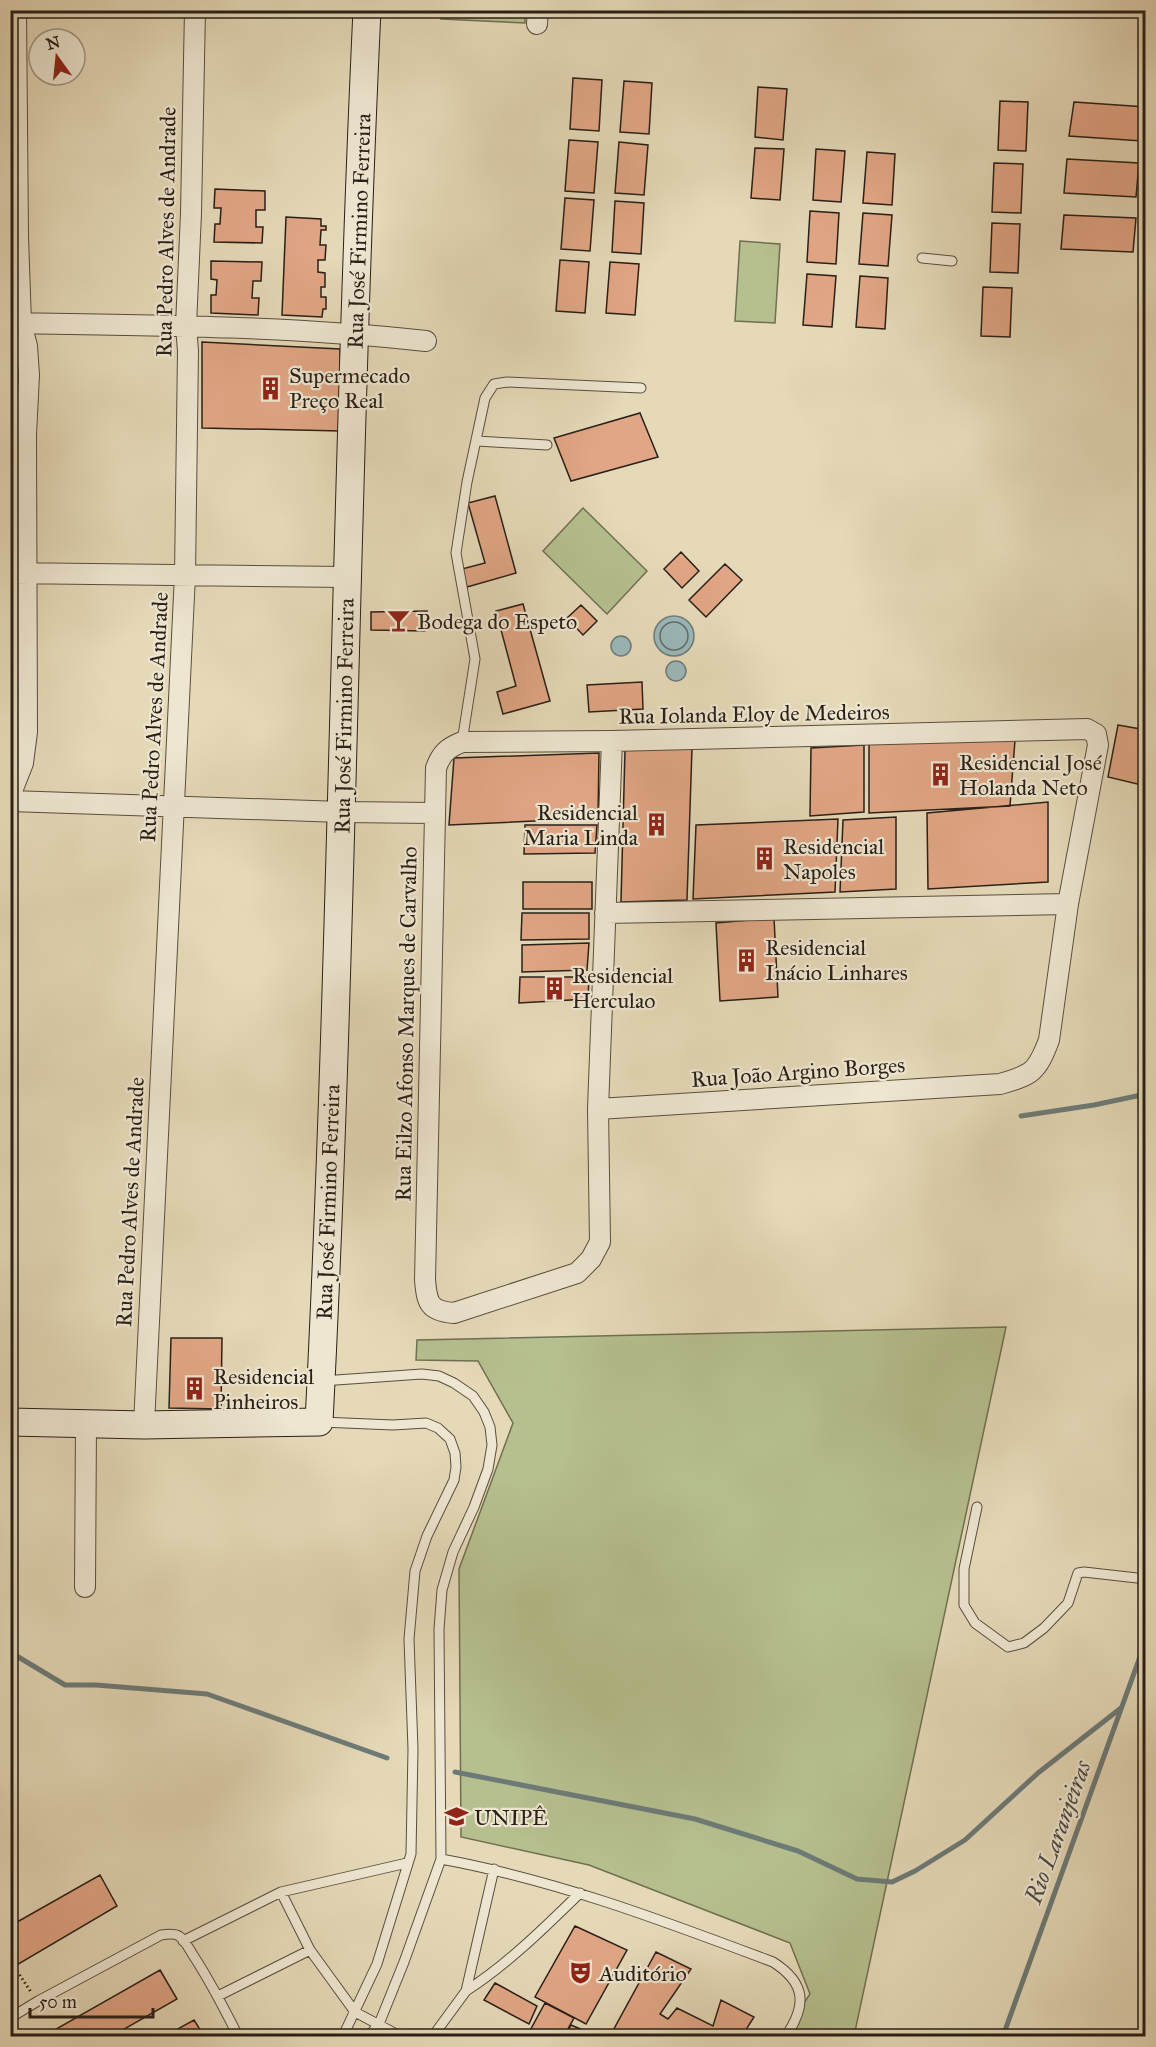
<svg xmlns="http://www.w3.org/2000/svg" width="1156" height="2047" viewBox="0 0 1156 2047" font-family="'IM FELL Great Primer',serif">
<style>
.green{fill:#b6bf8e;stroke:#706f52;stroke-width:1.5}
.water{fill:#9ab8b9;stroke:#6d7b78;stroke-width:1.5}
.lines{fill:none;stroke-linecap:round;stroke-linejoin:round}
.shore{stroke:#626c68;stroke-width:1.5}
.stream{stroke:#6d7b78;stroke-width:5}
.building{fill:#e1a685;stroke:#291f17;stroke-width:1.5}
.lane-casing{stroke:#584e3f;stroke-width:11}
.street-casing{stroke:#584e3f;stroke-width:22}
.secondary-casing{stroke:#291f17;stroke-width:29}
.path{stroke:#291f17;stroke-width:3;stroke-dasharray:1.5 3;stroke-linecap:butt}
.lane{stroke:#eee6d1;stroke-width:9}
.street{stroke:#eee6d1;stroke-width:20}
.secondary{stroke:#eee6d1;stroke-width:27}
.labels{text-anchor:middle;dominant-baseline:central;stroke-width:4.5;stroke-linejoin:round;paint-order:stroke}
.street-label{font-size:22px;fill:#291f17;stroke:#eee6d1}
.poi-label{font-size:22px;fill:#291f17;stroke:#eee6d1;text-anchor:start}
.water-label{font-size:24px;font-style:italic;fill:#4b4d48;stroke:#eee6d1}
</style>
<rect width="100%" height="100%" fill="#e5d9b8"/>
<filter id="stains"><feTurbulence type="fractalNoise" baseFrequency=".00333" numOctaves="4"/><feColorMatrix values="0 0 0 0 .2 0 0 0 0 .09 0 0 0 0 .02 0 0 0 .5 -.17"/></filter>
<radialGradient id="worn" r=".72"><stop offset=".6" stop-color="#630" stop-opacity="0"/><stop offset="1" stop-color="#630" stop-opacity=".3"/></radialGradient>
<path class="green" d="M441,11H525V23L441,19Z
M740,241L780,244L775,323L735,321Z
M10,349L24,350L11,549Z
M583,508L647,571L607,614L543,551Z
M1006,1327L854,2036H782L810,1994L790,1943L589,1865L461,1837L459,1569L513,1423L478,1361L416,1360L417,1340Z"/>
<path class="water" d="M654 636a20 20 0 1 1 40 0a20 20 0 1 1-40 0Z
M611 646a10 10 0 1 1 20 0a10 10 0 1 1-20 0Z
M666 671a10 10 0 1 1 20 0a10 10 0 1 1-20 0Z"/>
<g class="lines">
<path class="shore" d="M660 636a14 14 0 1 1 28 0a14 14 0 1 1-28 0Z"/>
<path class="stream" d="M1021,1116L1094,1105L1146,1094
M10,1652L65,1685H96L207,1694L387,1758
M455,1772L695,1819L798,1851L857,1879L892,1882L915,1871L965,1840L1038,1773L1121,1708
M1003,2036L1146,1640"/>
</g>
<path class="building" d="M573,78L602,80L599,131L570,129Z
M624,81L652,83L649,134L620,132Z
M758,87L787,89L783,140L755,137Z
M1000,101L1028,102L1026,151L998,150Z
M1074,102L1146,107L1142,141L1069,136Z
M569,140L598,142L594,193L565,191Z
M619,142L648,145L644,195L615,193Z
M755,148L784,149L780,200L751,198Z
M816,149L845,151L841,202L813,200Z
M867,152L895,154L892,205L863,203Z
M1067,159L1139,163L1136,197L1064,193Z
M994,163L1023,164L1021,213L992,212Z
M215,189L265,191V210H256V227H263L262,243L214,242L215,224H220L221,208H214Z
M565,198L594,200L590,251L561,249Z
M615,201L644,203L641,254L612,252Z
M810,211L839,213L836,264L807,262Z
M863,213L892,215L888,266L859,264Z
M1064,215L1136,218L1133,252L1061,249Z
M286,217L321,219V226H326V230H321L320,245H326L325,260H318V272L325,273V287H321V297H326V309H323L322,317L282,315Z
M992,223L1020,224L1018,273L990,272Z
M560,260L589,262L585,313L556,311Z
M211,261L262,262L261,281H253L252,298H259L258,315L211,313V295H216L217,280L211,279Z
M610,262L639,264L635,315L606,313Z
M807,274L836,276L832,327L803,325Z
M860,276L888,278L885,329L856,327Z
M983,287L1012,288L1010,337L981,336Z
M202,342L340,349L341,431L202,428Z
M640,413L658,457L571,481L554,438Z
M495,496L516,573L467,587L462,569L485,563L468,503Z
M681,552L699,571L682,588L664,569Z
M725,564L742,580L706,617L689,600Z
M523,604L550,701L503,714L497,692L516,686L496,611Z
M581,605L597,621L583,635L567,618Z
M427,611L425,631L371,630V612Z
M642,682L643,709L589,712L587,685Z
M1118,725L1146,730V786L1108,777Z
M1015,740L1010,806L869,813V744Z
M864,745V812L810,816L811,748Z
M692,748L687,900L621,902L625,750Z
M599,753L598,818L449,825L454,758Z
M1048,802V882L928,889L927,813Z
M896,817V889L840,892L843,820Z
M838,819L835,892L693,899L696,825Z
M525,825H597L595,853L524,854Z
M523,882H592V909H523Z
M522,913H589V939L521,940Z
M774,918L778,997L720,1001L716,923Z
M589,943L587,970L522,972V945Z
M520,977H589L588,999L519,1003Z
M171,1338H222L221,1409L169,1408Z
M100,1875L117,1906L10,1969V1926Z
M575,1926L627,1950L586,2024L535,1997Z
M656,1952L691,1969L660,2014L668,2019L677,2008L713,2026L721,2000L754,2017L742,2036H610Z
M160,1970L177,1999L112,2036H44Z
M495,1983L537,2006L529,2024L484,2000Z
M545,2003L574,2018L564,2036H527Z
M194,2020L204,2036H165Z
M571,2025L597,2036H565Z"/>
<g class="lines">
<defs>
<path id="lane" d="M922,258L952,261
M477,441L547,445
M462,742L475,659L456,553L467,482L485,398L494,384L507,382L641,388
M322,1381L422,1374L439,1376L454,1383L473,1396L484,1412L490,1427L492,1445L488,1469L474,1507L453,1552L442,1590L439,1629L441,1859L404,1962L379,2024L369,2036
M321,1422L393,1425L426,1423L438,1428L450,1439L455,1453L456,1467L454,1480L427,1536L415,1571L409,1639L413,1749L411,1854L377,1964L343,2036
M977,1507L964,1569V1605L975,1623L1008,1647L1024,1643L1044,1628L1068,1603L1078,1573L1084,1572L1146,1579
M441,1859C556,1880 664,1921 773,1962C806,1983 807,2005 786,2036
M281,1892L310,1950L355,2012L400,2036
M183,1941L281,1892L407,1863
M466,1991C509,1963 544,1928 580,1893
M218,1996L310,1950
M10,2018L38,2001L161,1935C167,1934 174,1933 179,1936C185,1940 189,1949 193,1955C210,1981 224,2008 238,2036
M433,2036L466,1991L494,1869"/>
<path id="street" d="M537,24L538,10
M10,323C149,325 288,326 426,341
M10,573L347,577
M10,796L23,763L27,732L26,435L29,375L27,346L21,323L18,237L16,10
M10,801L342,812L434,813
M605,913L1068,904
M598,1109L1000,1084C1032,1075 1037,1072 1049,1040L1068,904L1098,745L1096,734L1087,729L612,741L462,742C447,748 441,754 436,768L425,1280C427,1303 429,1311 454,1313L577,1273L591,1259L600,1242L598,1109L612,741
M144,1425L185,575L188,351L186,326L191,213L195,10
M85,1587L86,1423"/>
<path id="secondary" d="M10,1422L144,1425L319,1422C343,952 345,481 367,10"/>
</defs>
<use href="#lane" class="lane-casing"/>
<use href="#street" class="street-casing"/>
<use href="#secondary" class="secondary-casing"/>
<path class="path" d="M17,1971L31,1992"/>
<use href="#lane" class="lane"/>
<use href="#street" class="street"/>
<use href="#secondary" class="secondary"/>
</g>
<defs>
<symbol id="building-bare" viewBox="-9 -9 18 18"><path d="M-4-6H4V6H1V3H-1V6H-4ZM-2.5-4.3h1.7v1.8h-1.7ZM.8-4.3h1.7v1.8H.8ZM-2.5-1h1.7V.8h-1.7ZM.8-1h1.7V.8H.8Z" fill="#8f2418" stroke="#eee6d1" stroke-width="2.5" paint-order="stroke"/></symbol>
<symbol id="bar-bare" viewBox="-9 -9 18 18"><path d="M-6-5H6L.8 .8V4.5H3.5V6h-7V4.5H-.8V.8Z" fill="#8f2418" stroke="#eee6d1" stroke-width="2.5" paint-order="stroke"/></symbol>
<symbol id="university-bare" viewBox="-9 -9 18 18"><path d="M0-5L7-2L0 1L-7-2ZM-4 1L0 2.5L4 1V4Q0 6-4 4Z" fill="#8f2418" stroke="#eee6d1" stroke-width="2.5" paint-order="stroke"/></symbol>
<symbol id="theatre-bare" viewBox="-9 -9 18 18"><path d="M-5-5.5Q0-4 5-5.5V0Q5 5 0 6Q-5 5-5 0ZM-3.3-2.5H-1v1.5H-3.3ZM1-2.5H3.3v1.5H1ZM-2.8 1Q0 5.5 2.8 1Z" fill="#8f2418" stroke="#eee6d1" stroke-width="2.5" paint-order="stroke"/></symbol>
</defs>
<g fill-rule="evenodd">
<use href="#building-bare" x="254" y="372" width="33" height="33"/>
<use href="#bar-bare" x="382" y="604" width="33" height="33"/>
<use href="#building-bare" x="924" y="758" width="33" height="33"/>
<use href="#building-bare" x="640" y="808" width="33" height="33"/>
<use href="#building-bare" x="748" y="842" width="33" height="33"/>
<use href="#building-bare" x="730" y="944" width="33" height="33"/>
<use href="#building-bare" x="538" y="972" width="33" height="33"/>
<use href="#building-bare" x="178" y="1372" width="33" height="33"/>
<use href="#university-bare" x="440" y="1800" width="33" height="33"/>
<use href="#theatre-bare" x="564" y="1956" width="33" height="33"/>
</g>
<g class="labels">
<g class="street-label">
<text transform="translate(359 231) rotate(-88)">Rua José Firmino Ferreira</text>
<text transform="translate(166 232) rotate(-89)">Rua Pedro Alves de Andrade</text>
<text transform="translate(754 714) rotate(-1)">Rua Iolanda Eloy de Medeiros</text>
<text transform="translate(344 716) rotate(-89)">Rua José Firmino Ferreira</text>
<text transform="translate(154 717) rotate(-87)">Rua Pedro Alves de Andrade</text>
<text transform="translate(406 1024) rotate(-89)">Rua Eilzo Afonso Marques de Carvalho</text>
<text transform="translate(798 1072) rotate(-4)">Rua João Argino Borges</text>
<text transform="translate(130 1202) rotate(-87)">Rua Pedro Alves de Andrade</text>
<text transform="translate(328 1202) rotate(-88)">Rua José Firmino Ferreira</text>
</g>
<g class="poi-label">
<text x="289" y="375">Supermecado<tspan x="289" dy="25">Preço Real</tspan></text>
<text x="417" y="621">Bodega do Espeto</text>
<text x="959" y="762">Residencial José<tspan x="959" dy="25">Holanda Neto</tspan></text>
<text x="638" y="812" text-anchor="end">Residencial<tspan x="638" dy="25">Maria Linda</tspan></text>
<text x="783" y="846">Residencial<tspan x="783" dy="25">Napoles</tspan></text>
<text x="765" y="947">Residencial<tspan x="765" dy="25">Inácio Linhares</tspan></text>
<text x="572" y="975">Residencial<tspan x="572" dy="25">Herculao</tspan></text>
<text x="213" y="1376">Residencial<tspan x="213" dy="25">Pinheiros</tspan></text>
<text x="474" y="1817">UNIPÊ</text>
<text x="599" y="1973">Auditório</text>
</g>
<g class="water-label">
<text transform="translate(1058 1832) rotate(-70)">Rio Laranjeiras</text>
</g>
</g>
<rect width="1156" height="2047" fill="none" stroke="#e5d9b8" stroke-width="36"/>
<rect x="12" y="12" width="1132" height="2023" fill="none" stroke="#291f17" stroke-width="3"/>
<rect x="18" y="18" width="1120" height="2011" fill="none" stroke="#291f17" stroke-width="1.5"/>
<g transform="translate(57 57) rotate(345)"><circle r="28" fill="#eee6d1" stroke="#9f9687" stroke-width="1.5"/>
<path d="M0-4.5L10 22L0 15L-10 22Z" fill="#8f2418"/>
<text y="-9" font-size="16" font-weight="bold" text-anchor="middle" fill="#291f17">N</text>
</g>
<path d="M30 2008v9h123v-9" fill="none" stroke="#291f17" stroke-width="3"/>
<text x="39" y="2008" font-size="18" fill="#291f17" stroke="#eee6d1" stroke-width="4.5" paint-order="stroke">50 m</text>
<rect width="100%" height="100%" filter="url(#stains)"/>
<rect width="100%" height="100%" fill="url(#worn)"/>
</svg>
